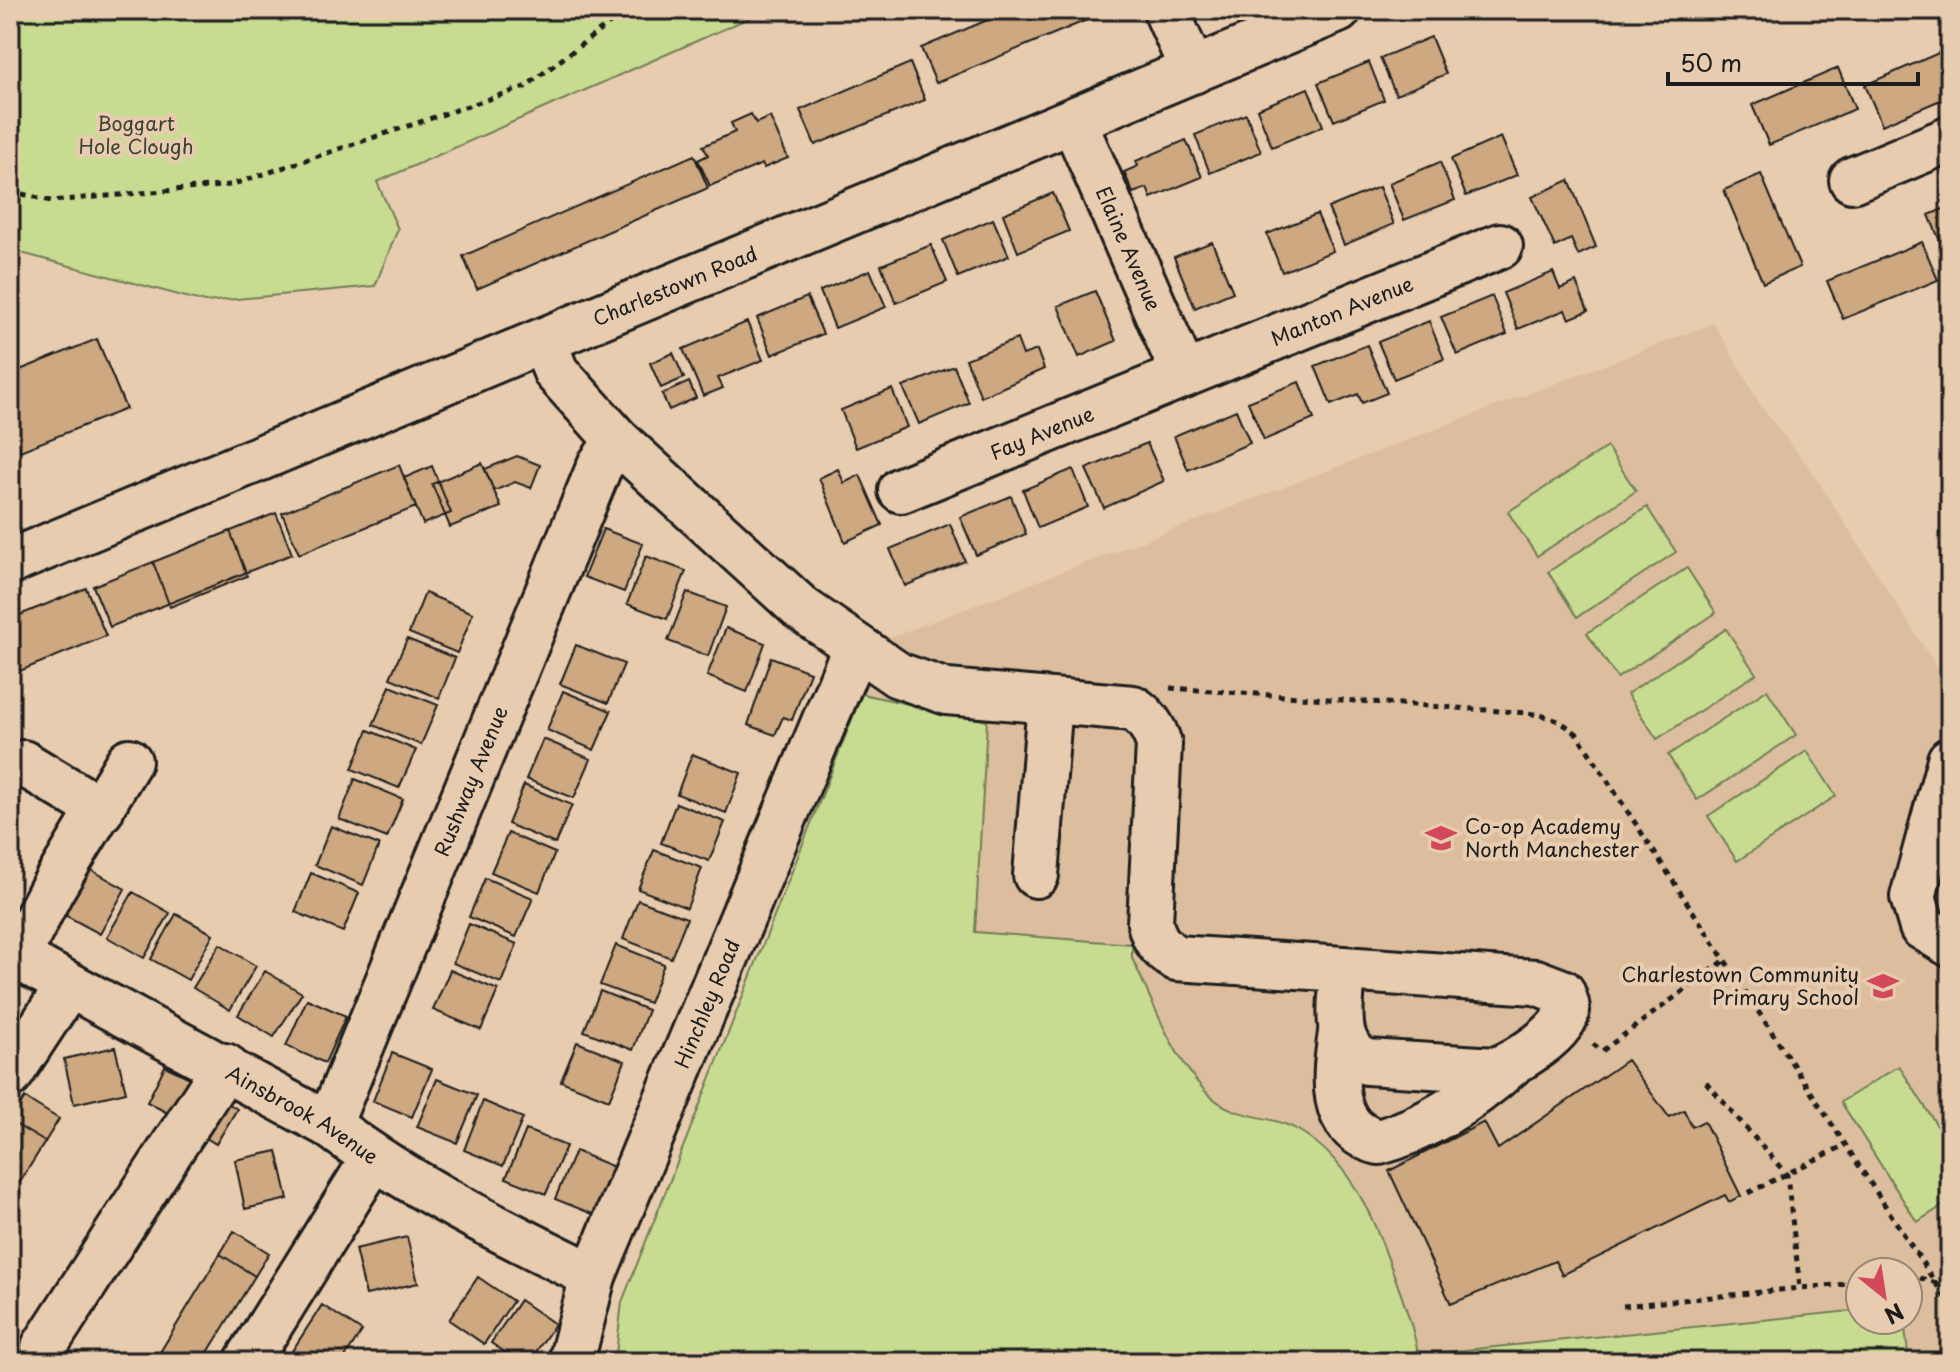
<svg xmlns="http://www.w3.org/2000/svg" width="1960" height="1372" viewBox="0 0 1960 1372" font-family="'Playpen Sans',sans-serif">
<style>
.built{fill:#dcbe9e;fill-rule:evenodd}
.green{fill:#c7dc91;stroke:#727c56;stroke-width:2}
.building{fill:#cda881;stroke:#1c1c1c;stroke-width:2}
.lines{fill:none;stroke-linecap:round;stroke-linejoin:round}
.minor-casing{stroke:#1c1c1c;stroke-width:50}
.path{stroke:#1c1c1c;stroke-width:5;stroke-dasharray:6 6;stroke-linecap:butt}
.minor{stroke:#e8ccaf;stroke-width:44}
.labels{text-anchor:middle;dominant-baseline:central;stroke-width:8;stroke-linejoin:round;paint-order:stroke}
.park-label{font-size:20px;fill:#3e4233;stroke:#e8ccaf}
.street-label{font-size:20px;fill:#1c1c1c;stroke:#e8ccaf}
.poi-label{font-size:20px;fill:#1c1c1c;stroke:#e8ccaf;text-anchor:start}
</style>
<rect width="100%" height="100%" fill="#e8ccaf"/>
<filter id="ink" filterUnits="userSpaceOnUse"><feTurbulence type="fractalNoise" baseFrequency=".0125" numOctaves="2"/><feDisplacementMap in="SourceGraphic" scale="16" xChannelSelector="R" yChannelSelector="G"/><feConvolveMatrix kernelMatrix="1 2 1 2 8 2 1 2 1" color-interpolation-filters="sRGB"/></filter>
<g filter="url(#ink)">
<path class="built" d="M1714,323L1762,408L1811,470L1941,674L1950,670V1362H1419L1417,1339L1375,1223L1352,1181L1302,1132L1226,1109L1205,1090L1179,1057L1131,958L1132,944L975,932L987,721L862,694L886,639ZM1860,1272H1908V1320H1860Z"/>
<path class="green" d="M10,10H767L377,182L398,229L375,286L205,302L10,250Z
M1607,447L1636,491L1537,556L1508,512Z
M1647,507L1676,552L1577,617L1548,572Z
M1687,568L1716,613L1617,678L1587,633Z
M1726,629L1756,674L1657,739L1627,694Z
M1767,690L1796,735L1697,800L1668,755Z
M862,694L987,721L975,932L1132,944V958C1153,1002 1171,1054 1205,1091C1235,1122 1266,1112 1298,1130C1355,1163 1377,1228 1398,1286C1407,1311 1416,1335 1419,1362H615L622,1302Z
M1807,751L1836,796L1737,861L1708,816Z
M1899,1066L1950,1146V1201L1917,1222L1841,1102Z
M1860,1310V1320H1904L1909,1362H1436L1435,1353Z"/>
<path class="building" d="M1011,10L1106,12L936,83L921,48Z
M1431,37L1446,74L1396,95L1380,58Z
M1950,48V96L1882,125L1865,85Z
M1369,62L1384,100L1334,121L1318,83Z
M910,63L925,100L815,145L800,110Z
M1838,68L1855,109L1769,145L1752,105Z
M1308,88L1323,126L1272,147L1257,109Z
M751,114L756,123L770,117L788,158L764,168L762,164L710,186L698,160L708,155L703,146L735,132L731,123Z
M1246,114L1261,152L1210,173L1195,135Z
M1501,137L1517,175L1466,196L1451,159Z
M1186,140L1202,177L1151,198L1147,188L1133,193L1124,172L1138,166L1136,161Z
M694,155L708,188L477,289L463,256Z
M1440,162L1455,200L1404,220L1389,183Z
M1761,174L1800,267L1763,283L1724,190Z
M1569,180L1596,247L1578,255L1571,239L1555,247L1532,197Z
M1379,187L1394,224L1344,245L1328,208Z
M1053,193L1069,231L1018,252L1003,214Z
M1950,206V250L1945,253L1929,215Z
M1317,214L1333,251L1282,272L1267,234Z
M993,219L1009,256L958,277L943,240Z
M1212,242L1233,292L1195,308L1174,257Z
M1922,242L1938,280L1843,319L1827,281Z
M931,245L947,282L896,303L881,265Z
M870,270L886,307L835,328L820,291Z
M1553,272L1560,289L1576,282L1588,311L1569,319L1565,310L1518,329L1503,293Z
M1095,291L1116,341L1079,357L1058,306Z
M1492,296L1507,334L1457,355L1441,317Z
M807,297L823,334L772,355L757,318Z
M1429,321L1444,359L1394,379L1378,342Z
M747,322L763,360L718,378L723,388L703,396L683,349Z
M97,339L126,409L20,451L10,426V374Z
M1017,339L1023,355L1037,350L1044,369L981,397L966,359Z
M1367,345L1387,393L1362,403L1358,394L1331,405L1315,366Z
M673,353L684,378L661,388L650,363Z
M954,366L969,403L919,424L903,387Z
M689,382L696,398L669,410L662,394Z
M1299,382L1314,419L1264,440L1248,402Z
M892,389L907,427L856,448L841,410Z
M1236,410L1250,443L1188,470L1174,436Z
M1147,443L1164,481L1104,508L1086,469Z
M517,456L540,465L531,488L515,482L494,491L485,469Z
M482,463L501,507L450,527L432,484Z
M399,465L416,507L299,554L282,513Z
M432,466L451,513L423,524L404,478Z
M838,469L844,483L860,475L882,525L845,542L819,478Z
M1073,469L1088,507L1038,528L1023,490Z
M1011,496L1026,534L976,555L960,517Z
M276,513L292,554L110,627L93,586Z
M950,524L965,561L905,586L890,549Z
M603,529L643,544L624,592L584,577Z
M230,531L247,576L170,607L153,562Z
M646,556L686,571L667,619L627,604Z
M86,588L106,636L10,675V619Z
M687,592L726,607L708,656L668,641Z
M425,593L473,613L457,653L409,633Z
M726,628L765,643L747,692L707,676Z
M407,639L455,658L439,698L390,678Z
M576,645L624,664L608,703L560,684Z
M771,657L810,672L792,720L783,717L775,735L748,725Z
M390,686L438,705L421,745L373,725Z
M563,691L611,711L594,750L547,730Z
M368,730L416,750L399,788L352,769Z
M543,739L591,759L574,798L526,779Z
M692,754L741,773L726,813L677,794Z
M355,779L403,799L387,838L339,819Z
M524,785L572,805L555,844L508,824Z
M676,803L725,822L709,861L661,843Z
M331,826L379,845L363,885L315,865Z
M508,833L555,853L539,892L491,872Z
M654,850L702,868L687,908L638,889Z
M88,868L125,889L100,934L63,914Z
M311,873L359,893L343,932L295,912Z
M485,878L533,898L516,937L469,917Z
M133,892L170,913L144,958L107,937Z
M638,900L687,918L671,958L623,939Z
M176,914L213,934L188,980L151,959Z
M469,924L517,944L501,983L453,963Z
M220,944L256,966L230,1010L193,988Z
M616,945L664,964L649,1003L600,985Z
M450,970L498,990L481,1030L433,1010Z
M265,971L302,993L274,1037L238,1015Z
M600,991L648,1010L633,1050L584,1031Z
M307,999L346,1016L325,1063L286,1046Z
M577,1042L625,1061L609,1100L561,1081Z
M115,1047L126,1092L74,1104L64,1059Z
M392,1053L432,1069L412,1117L373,1101Z
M1627,1060L1669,1117L1684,1110L1692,1127L1704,1121L1741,1196L1729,1202L1725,1195L1562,1275L1555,1261L1451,1304L1389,1171L1484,1122L1498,1149Z
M165,1066L190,1078L171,1115L147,1102Z
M437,1079L477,1095L457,1143L417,1127Z
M214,1095L237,1109L216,1144L193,1130Z
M25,1098L59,1119L45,1142L10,1121Z
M483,1101L523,1118L503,1166L464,1150Z
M10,1121L45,1142L10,1198Z
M526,1130L566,1146L546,1194L506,1178Z
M277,1151L288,1199L245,1209L235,1160Z
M575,1151L614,1167L595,1215L555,1199Z
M234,1231L269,1253L255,1276L220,1254Z
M407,1237L418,1283L366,1295L355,1249Z
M220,1254L255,1276L202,1362H154Z
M478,1277L513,1301L484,1344L449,1320Z
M520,1300L555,1324L529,1362H519L491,1343Z
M322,1305L362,1331L342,1362H285Z"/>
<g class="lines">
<defs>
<g id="minor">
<path d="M1166,10L1193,71"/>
<path id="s1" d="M1074,122L1184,375"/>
<path d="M1852,180L1950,139"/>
<path d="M544,342L556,372L618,441L802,609L898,675L947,692L1133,708C1147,717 1154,728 1159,744L1150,923C1154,940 1161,949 1176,958L1343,969C1342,1002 1330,1047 1367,1062L1496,1070C1516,1062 1565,1033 1567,1010C1567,1004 1564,997 1562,992L1536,982L1343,969"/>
<path id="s2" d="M901,490L1500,246"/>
<path id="s3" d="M10,562L1338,10"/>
<path d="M1950,760L1913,897L1922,927L1950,944"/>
<path d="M23,763L101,810"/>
<path d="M1036,875L1050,702"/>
<path id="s4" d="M10,953L329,1125C411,1187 501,1231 593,1276"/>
<path d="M17,957L52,889L129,761"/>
<path d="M1341,1033C1335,1075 1327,1129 1379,1142C1429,1128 1473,1098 1511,1064"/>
<path d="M10,1075L69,985"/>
<path id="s5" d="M329,1125L600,465L618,441"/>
<path d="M44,1347L225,1066"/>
<path d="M247,1362L373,1159"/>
<path id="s6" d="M571,1362L593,1276L855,648"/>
</g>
</defs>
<use href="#minor" class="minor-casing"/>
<path class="path" d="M10,191L51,201L231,185L525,87L627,10
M1170,688L1515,712C1542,714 1557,717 1577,734L1950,1305
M1593,1044L1602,1051L1724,961
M1706,1082L1787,1175L1800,1288L1860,1283
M1748,1193L1845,1145
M1908,1278L1917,1277L1950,1287
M1623,1306L1800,1288
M1950,1324V1325"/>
<use href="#minor" class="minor"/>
</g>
</g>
<defs>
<symbol id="school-bare" viewBox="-9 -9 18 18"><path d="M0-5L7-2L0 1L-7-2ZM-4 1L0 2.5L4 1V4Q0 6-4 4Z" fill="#d1495b" stroke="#e8ccaf" stroke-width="2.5" paint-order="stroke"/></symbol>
</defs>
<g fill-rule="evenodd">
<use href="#school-bare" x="1419" y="816" width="44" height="44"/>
<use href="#school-bare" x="1861" y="964" width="44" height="44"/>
</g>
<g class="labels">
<g class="park-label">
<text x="136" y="123">Boggart<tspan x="136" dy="23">Hole Clough</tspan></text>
</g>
<g class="street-label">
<text stroke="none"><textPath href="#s1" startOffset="138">Elaine Avenue</textPath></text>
<text stroke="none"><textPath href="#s3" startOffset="720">Charlestown Road</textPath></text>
<text stroke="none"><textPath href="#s2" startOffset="476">Manton Avenue</textPath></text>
<text stroke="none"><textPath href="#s2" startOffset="152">Fay Avenue</textPath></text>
<text stroke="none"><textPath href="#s5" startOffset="372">Rushway Avenue</textPath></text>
<text stroke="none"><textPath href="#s6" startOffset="384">Hinchley Road</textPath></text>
<text stroke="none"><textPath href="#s4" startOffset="334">Ainsbrook Avenue</textPath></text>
</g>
<g class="poi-label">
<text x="1465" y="826">Co-op Academy<tspan x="1465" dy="23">North Manchester</tspan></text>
<text x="1859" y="974" text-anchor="end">Charlestown Community<tspan x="1859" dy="23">Primary School</tspan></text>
</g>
</g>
<rect width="1960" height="1372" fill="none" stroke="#e8ccaf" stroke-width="40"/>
<rect x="20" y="20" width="1920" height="1332" fill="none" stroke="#1c1c1c" stroke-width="3" filter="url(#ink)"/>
<g transform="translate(1884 1296) rotate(150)"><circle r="38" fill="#e8ccaf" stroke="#968674" stroke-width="2"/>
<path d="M0-6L14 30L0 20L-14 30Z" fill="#d1495b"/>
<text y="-12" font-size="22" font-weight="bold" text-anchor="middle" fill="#1c1c1c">N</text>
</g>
<path d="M1668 72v12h250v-12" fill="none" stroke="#1c1c1c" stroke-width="4"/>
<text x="1680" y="72" font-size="24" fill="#1c1c1c" stroke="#e8ccaf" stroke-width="6" paint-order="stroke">50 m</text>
</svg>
